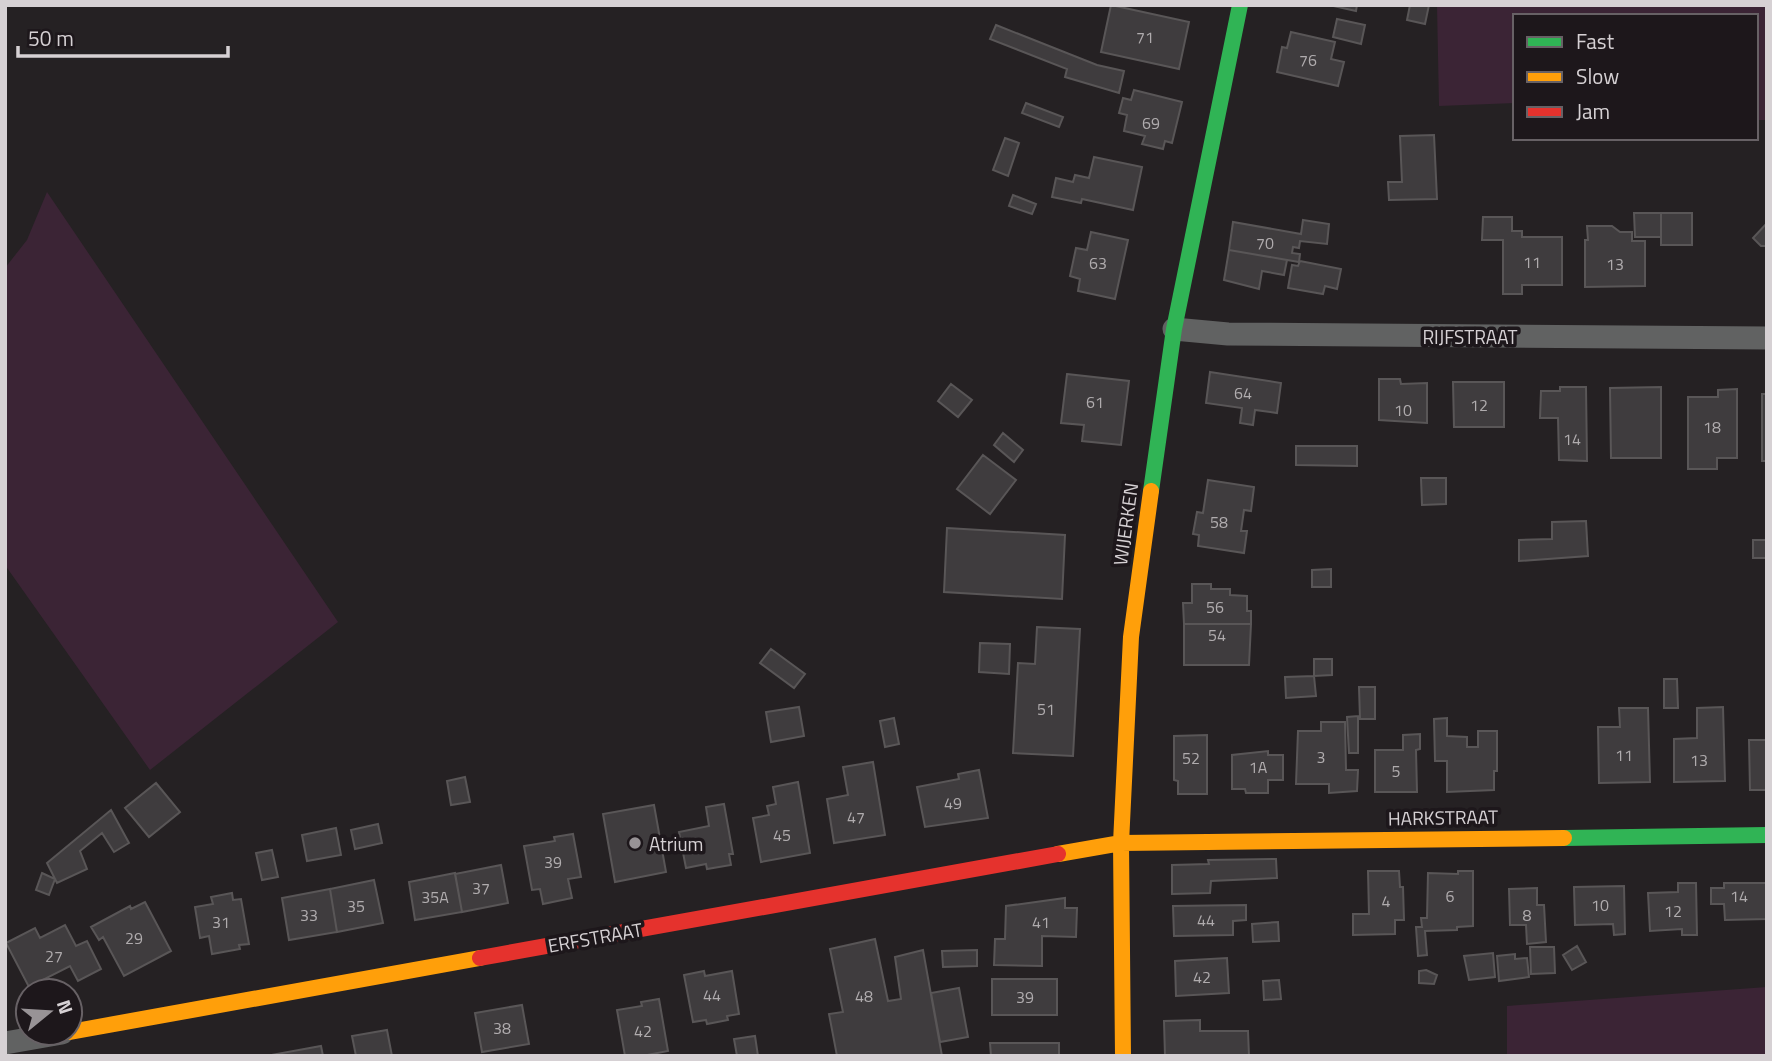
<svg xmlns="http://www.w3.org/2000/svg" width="1772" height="1061" viewBox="0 0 1772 1061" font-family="'Titillium Web',sans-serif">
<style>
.green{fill:#3b2435}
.building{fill:#3f3c3e;stroke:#595657;stroke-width:2}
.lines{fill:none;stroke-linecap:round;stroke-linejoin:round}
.street{stroke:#616262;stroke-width:23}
.fast{stroke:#30b455;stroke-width:16}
.slow{stroke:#ff9f0a;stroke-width:16}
.jam{stroke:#e5322d;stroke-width:16}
.poi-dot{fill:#989396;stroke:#1d171b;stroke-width:2.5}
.labels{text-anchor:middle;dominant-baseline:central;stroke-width:7;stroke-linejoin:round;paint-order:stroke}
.number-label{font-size:16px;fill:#b0acae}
.street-label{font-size:19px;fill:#d6d1d4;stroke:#1d171b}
.poi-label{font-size:19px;fill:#d6d1d4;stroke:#1d171b;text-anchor:start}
</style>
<rect width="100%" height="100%" fill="#252123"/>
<path class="green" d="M1437,5H1767V120H1756V16H1515V103L1439,106Z
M47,192L338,622L150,770L5,565V268L27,240Z
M1767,987V1056H1507V1006Z"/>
<path class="building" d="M1111,5L1189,22L1179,69L1101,52Z
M1329,5H1357L1356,11Z
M1410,5H1429L1425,24L1407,20Z
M1337,19L1365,25L1361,44L1333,37Z
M996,25L1097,65L1124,71L1119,93L1065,77L1067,69L990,39Z
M1291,32L1335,42L1331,59L1344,62L1338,86L1277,72L1282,47L1287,48Z
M1134,90L1182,102L1172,143L1165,141L1163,149L1142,144L1145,136L1124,131L1127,115L1119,113L1123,98L1131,100Z
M1026,103L1063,117L1059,127L1022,113Z
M1434,135L1437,199L1389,200L1388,182H1402L1400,136Z
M1005,138L1019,143L1008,176L993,170Z
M1094,157L1142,167L1133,210L1082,199L1081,203L1052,197L1056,178L1073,182L1075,175L1089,178Z
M1013,195L1036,204L1032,214L1009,206Z
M1634,213H1661V237H1635Z
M1661,213H1692V245H1661Z
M1483,217H1512V231H1522V237H1562V285H1522V294H1503V240H1482Z
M1303,220L1329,224L1327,244L1300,241L1299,248L1293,247L1292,253L1300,254L1299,262L1229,250L1233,222L1301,234Z
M1767,223V246H1761L1753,238Z
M1587,226H1612L1620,232H1632V241H1645V286L1585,287V240H1588Z
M1091,232L1128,240L1115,299L1078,291L1080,279L1070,276L1076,248L1087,250Z
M1229,250L1287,260L1284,275L1262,271L1259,289L1224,280Z
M1300,261L1341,269L1337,289L1325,286L1323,294L1288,288L1292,265L1298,266Z
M1210,372L1281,383L1277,413L1255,410L1253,425L1240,423L1242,408L1206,403Z
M1067,374L1129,381L1121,445L1082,441L1084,425L1061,423Z
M1379,379H1400L1401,384L1427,383V423L1379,420Z
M1453,382H1504V427H1454Z
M951,384L972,400L958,417L938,401Z
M1560,387H1586L1587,461L1559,460L1558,418H1540L1541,391H1560Z
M1661,387V458H1611L1610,388Z
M1737,389V458H1717V469H1688V397H1718V390Z
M1762,394H1767V461H1762Z
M1003,433L1023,450L1014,462L994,445Z
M1296,446H1357V466L1296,465Z
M983,455L1016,480L990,514L957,489Z
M1421,478H1446V504L1422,505Z
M1208,480L1254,487L1251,511L1244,510L1241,531H1247L1244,553L1198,546L1199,535L1193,534L1197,512L1203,513Z
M1586,521L1588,556L1519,561V540L1552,539V522Z
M947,528L1065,535L1062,599L944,592Z
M1753,540H1767V558H1753Z
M1331,569V587H1312V570Z
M1192,584H1211V589H1230V595L1247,596V611H1251V624H1184L1183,603H1192Z
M1184,624H1251L1249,665H1184Z
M1037,627L1080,629L1073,756L1013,753L1018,663L1035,664Z
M980,643L1010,644L1009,674L979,672Z
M771,649L805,674L794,688L760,663Z
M1314,659H1332V675L1314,676Z
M1314,676L1316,696L1286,698L1285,677Z
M1664,679H1677L1678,708H1664Z
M1359,687H1375V719H1360Z
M799,707L804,736L771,742L766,712Z
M1723,707L1725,781L1674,782V739L1697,738V708Z
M1619,708H1648L1650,782L1599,783L1598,727H1620Z
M1358,716V753H1349L1347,717Z
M894,718L899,744L885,747L880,721Z
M1447,718V736L1467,737V747H1478V731H1497V771H1494V790L1447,792V761H1435L1434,719Z
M1321,722H1345L1346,770H1358L1357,791L1329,793V784H1296L1298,731H1321Z
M1420,734V749L1416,750L1417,792H1375V750H1403V735Z
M1207,735V794H1178V781L1174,780V736Z
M1749,740H1767V790H1750Z
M1268,751V755H1283V780H1268V793H1246L1245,789H1232V755Z
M873,762L885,835L834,843L827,799L848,795L843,767Z
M979,770L988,818L925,827L917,787L959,779L958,774Z
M465,777L470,802L451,805L447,781Z
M798,782L810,853L761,862L753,818L769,815L767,806L776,804L773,787Z
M156,783L180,812L149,837L125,808Z
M724,804L733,854H729L731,865L707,869L706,864L686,868L679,832L709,826L706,807Z
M654,805L666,872L615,882L603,814Z
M111,810L129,843L114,852L102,833L80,851L87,869L57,883L47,863Z
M378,824L382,843L355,849L351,830Z
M336,828L341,855L307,861L302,835Z
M573,834L581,877L568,879L572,898L543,904L540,889L532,890L524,846L555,841L554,837Z
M272,850L278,877L262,880L256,853Z
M1276,859L1277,878L1211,881L1210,893L1172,894V865L1209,864L1208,860Z
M501,865L508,903L462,912L455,874Z
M1368,871H1399L1400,887H1403L1404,920H1395V934L1353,935V914H1369Z
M1458,871H1473V926L1457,927V930L1425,931L1427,955L1418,956L1416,927H1422L1421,918H1427L1428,873L1458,874Z
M42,873L55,879L49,895L36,890Z
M455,873L462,912L415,920L409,882Z
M374,880L383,923L337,932L330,889Z
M1678,883H1696L1697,935H1682V929L1650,931L1648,893L1678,892Z
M1724,883H1767V919L1725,920L1724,904H1711V888H1724Z
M1624,886L1625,934L1614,935L1613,924L1575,925L1574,887Z
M1537,888V905H1544L1546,942L1527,944L1526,925H1510L1509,889Z
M330,889L337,932L289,940L282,898Z
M232,893L233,900L241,899L249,944L239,945L240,949L212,954L209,936L200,938L195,907L213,904L211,897Z
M1065,898V908H1077L1076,937L1042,936V966L994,965L995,939H1005L1006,906Z
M145,902L171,951L124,976L103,937L99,940L91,927L130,906L131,909Z
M1246,905V920L1233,921V935L1174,936L1173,906Z
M1278,922L1279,941L1253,942L1252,924Z
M65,925L76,946L87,941L101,969L78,981L70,966L29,987L6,943L35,928L40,938Z
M875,939L888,1001L901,999L895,957L923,950L942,1056H837L829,1014L843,1012L830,949Z
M1577,946L1586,962L1572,970L1563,955Z
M1530,947H1554L1555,973L1531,974Z
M977,950V966L943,967L942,951Z
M1493,953L1495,977L1469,980L1464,956Z
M1515,954V959L1527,958L1529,977L1499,981L1497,956Z
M1227,958L1229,993L1176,996L1175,961Z
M1426,970L1437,975L1434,984L1419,983V971Z
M704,971L705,976L732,971L739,1014L727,1016L728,1020L707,1024L706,1020L693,1022L684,975Z
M992,979H1057V1015H992Z
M1279,980L1281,999L1264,1000L1263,981Z
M959,988L968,1037L940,1042L931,993Z
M659,999L668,1051L642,1056H625L617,1010L642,1006L641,1002Z
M522,1005L529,1044L482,1052L475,1013Z
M1200,1020V1031H1248L1249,1056H1165L1164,1021Z
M387,1030L392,1056H356L352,1036Z
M755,1036L758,1056H737L734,1039Z
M990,1043H1059V1056H991Z
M321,1046L323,1056H271V1055Z"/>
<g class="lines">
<path class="street" d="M1174,329L1228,334L1767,338
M5,1043L62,1033"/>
<path class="fast" d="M1151,491L1174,329L1240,5
M1564,838L1767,835"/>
<path class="slow" d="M1058,854L1121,843L1564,838
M70,1032L480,958
M1123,1056L1121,843L1131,637L1151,491"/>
<path class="jam" d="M480,958L1058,854"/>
</g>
<circle class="poi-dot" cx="635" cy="843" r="7"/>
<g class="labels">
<g class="number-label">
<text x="1145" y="37">71</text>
<text x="1308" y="60">76</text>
<text x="1151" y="123">69</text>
<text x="1265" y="243">70</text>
<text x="1532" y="262">11</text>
<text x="1098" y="263">63</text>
<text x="1615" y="264">13</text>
<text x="1243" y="393">64</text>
<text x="1095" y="402">61</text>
<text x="1479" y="405">12</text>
<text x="1403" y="410">10</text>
<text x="1712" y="427">18</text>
<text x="1572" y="439">14</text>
<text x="1219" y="522">58</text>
<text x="1215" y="607">56</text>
<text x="1217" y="635">54</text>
<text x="1046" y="709">51</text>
<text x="1624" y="755">11</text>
<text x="1321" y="757">3</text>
<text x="1191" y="758">52</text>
<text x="1699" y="760">13</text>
<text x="1258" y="767">1A</text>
<text x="1396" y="771">5</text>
<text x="953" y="803">49</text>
<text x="856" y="817">47</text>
<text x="782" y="835">45</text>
<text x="553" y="862">39</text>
<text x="481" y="888">37</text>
<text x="1450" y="896">6</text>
<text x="1739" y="896">14</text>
<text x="435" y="897">35A</text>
<text x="1386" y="901">4</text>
<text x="1600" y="905">10</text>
<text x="356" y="906">35</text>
<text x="1673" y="911">12</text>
<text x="309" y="915">33</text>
<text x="1527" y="915">8</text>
<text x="1206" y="920">44</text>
<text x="221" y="922">31</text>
<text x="1041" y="922">41</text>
<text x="134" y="938">29</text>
<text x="54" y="956">27</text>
<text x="1202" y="977">42</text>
<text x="712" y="995">44</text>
<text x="864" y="996">48</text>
<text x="1025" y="997">39</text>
<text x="502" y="1028">38</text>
<text x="643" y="1031">42</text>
</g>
<g class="street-label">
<text x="1470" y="336">RIJFSTRAAT</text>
<text transform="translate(1125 524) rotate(-82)">WIJERKEN</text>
<text transform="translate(1443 817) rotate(-1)">HARKSTRAAT</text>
<text transform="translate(595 937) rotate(-10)">ERFSTRAAT</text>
</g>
<g class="poi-label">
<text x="649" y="843">Atrium</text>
</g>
</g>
<rect width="1772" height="1061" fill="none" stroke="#d6d1d4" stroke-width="14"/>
<rect x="1513" y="14" width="245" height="126" fill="#1d171b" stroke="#676165" stroke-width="2"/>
<rect x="1527" y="37" width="35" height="10" fill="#30b455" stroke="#676165" stroke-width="2"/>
<text x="1576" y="49" font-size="21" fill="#d6d1d4">Fast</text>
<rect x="1527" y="72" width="35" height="10" fill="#ff9f0a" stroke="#676165" stroke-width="2"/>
<text x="1576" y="84" font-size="21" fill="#d6d1d4">Slow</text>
<rect x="1527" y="107" width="35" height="10" fill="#e5322d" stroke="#676165" stroke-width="2"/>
<text x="1576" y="119" font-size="21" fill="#d6d1d4">Jam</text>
<g transform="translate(49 1012) rotate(72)"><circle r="33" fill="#1d171b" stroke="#676165" stroke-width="2"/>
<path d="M0-5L12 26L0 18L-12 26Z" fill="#989396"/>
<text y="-10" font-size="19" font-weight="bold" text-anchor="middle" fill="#d6d1d4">N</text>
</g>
<path d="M18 46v10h210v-10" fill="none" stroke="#d6d1d4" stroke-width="3.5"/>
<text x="28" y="46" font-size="21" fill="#d6d1d4" stroke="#1d171b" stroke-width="5" paint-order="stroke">50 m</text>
</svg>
